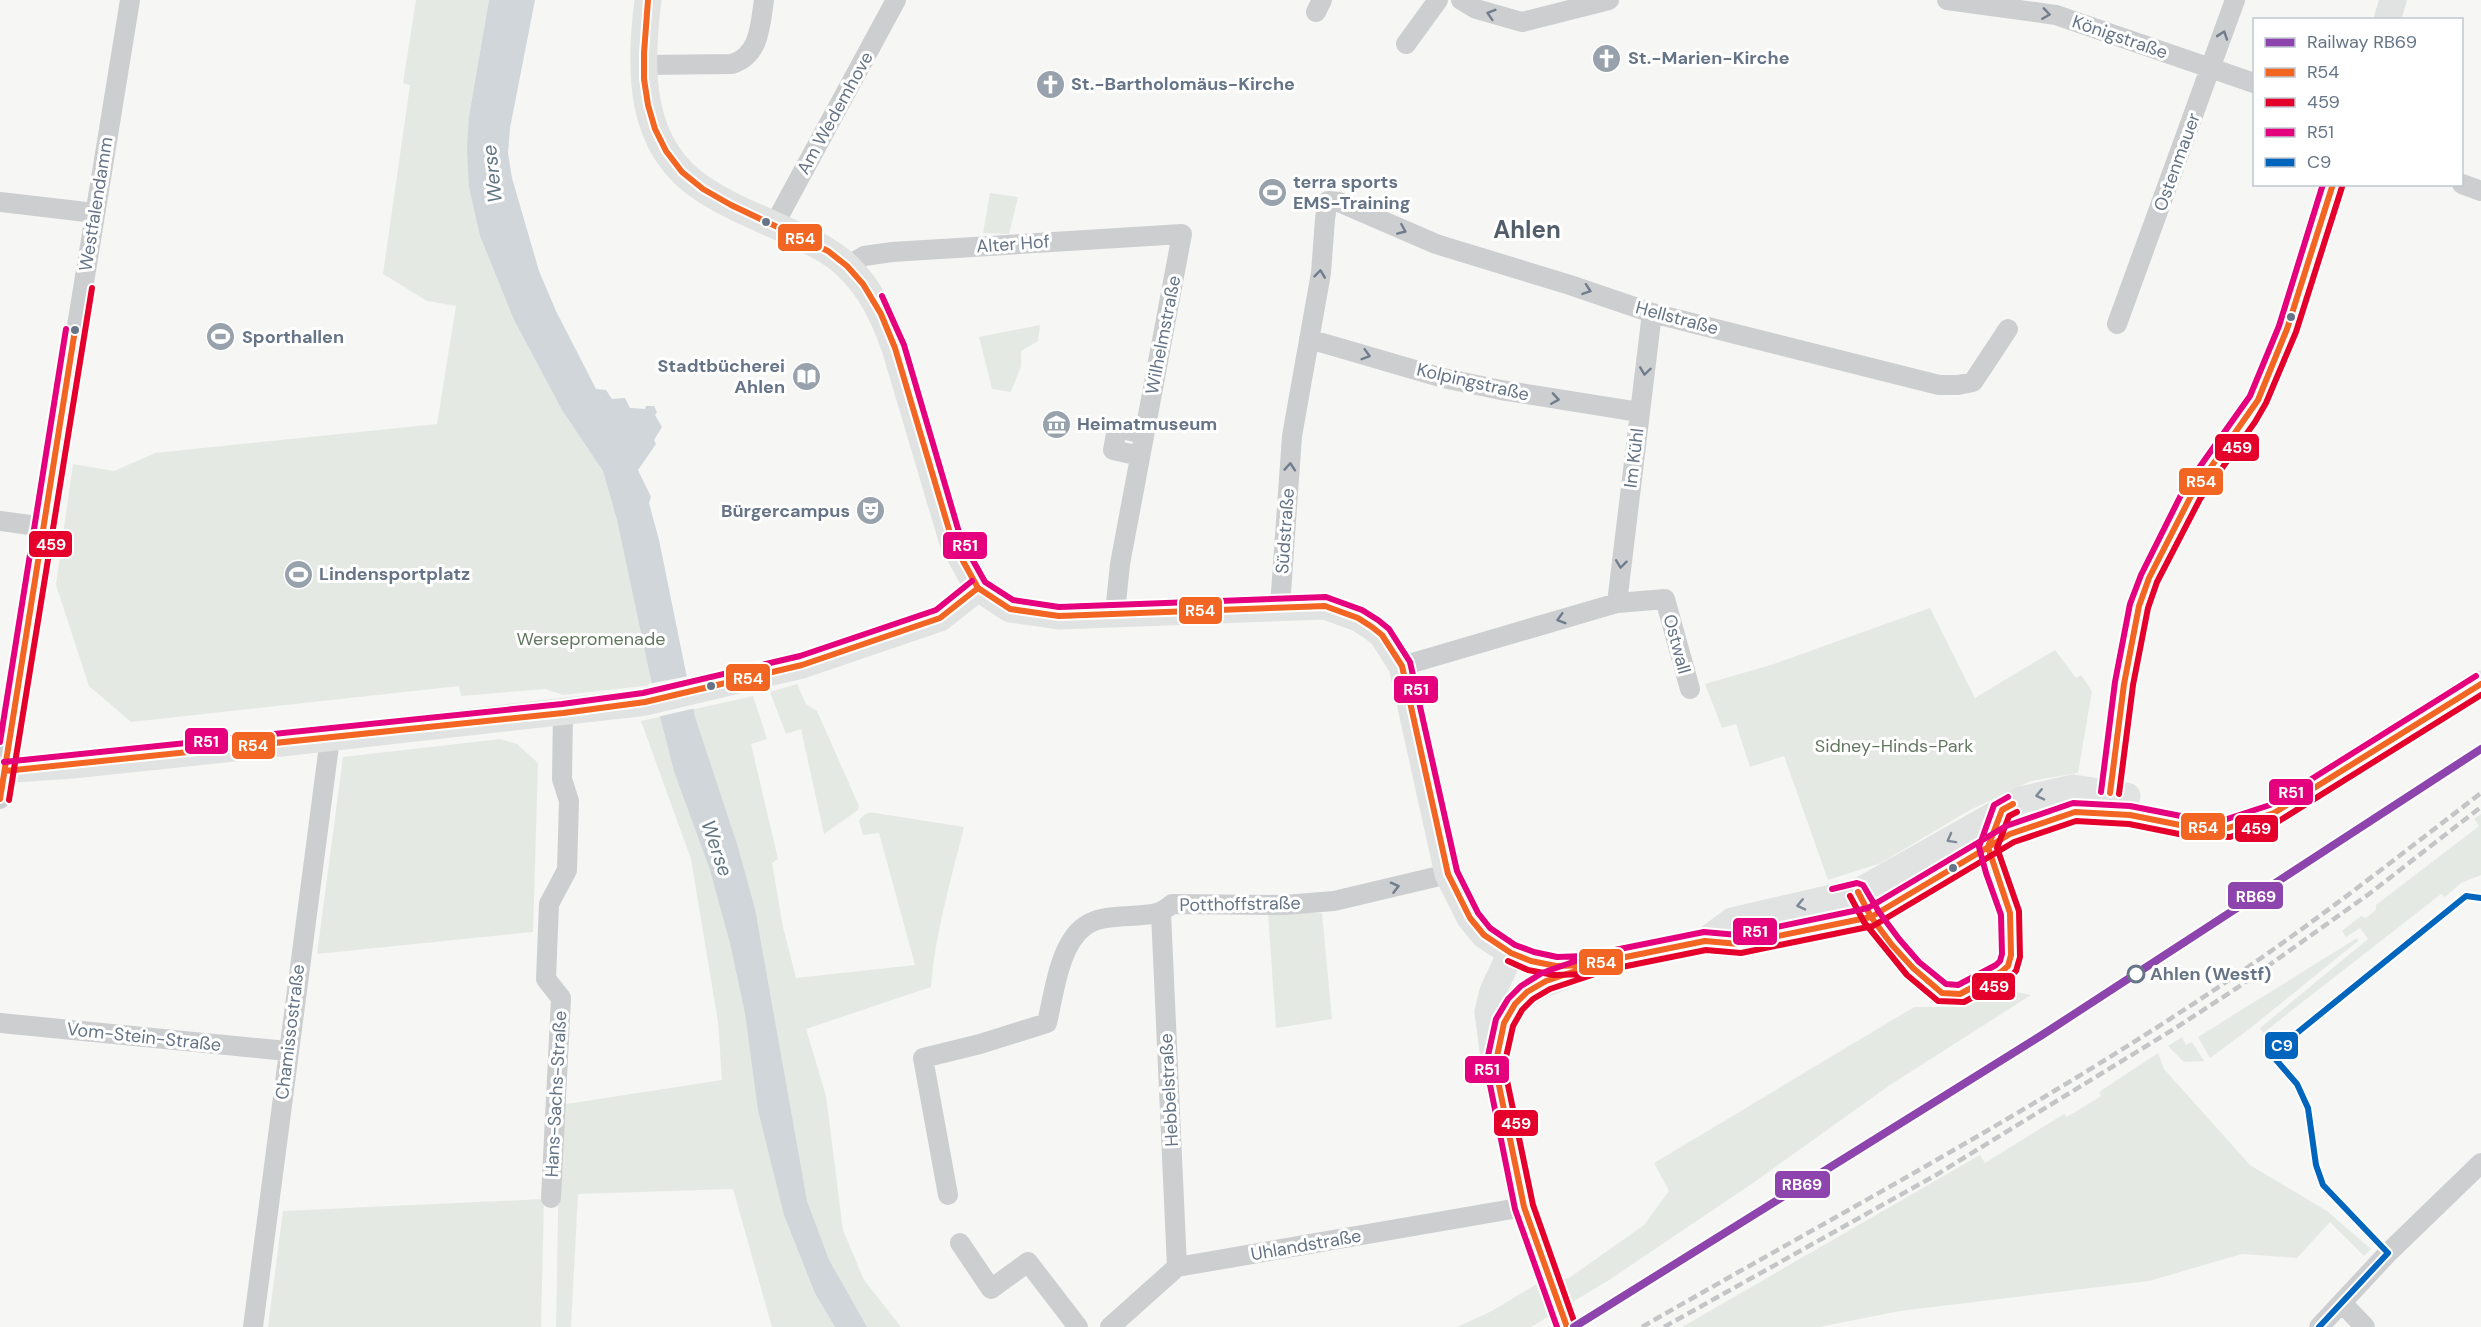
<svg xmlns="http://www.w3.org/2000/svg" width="2481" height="1327" viewBox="0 0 2481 1327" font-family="'DM Sans',sans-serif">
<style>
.green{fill:#e5e9e3}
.water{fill:#d0d6da}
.pier{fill:#f6f6f5}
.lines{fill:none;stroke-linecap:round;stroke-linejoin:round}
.street{stroke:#cdced0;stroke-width:20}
.secondary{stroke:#e1e2e2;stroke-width:27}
.rail{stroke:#c4c5c6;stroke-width:4.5;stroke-dasharray:9 4.5;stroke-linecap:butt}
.bus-1-casing{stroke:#fff;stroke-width:10}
.bus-2-casing{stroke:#fff;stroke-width:10}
.bus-3-casing{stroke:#fff;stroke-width:10}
.bus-4-casing{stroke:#fff;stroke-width:10}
.bus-1{stroke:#f26522;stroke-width:6}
.bus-2{stroke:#e4002b;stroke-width:6}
.bus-3{stroke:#e5007d;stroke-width:6}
.bus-4{stroke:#0065bd;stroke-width:6}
.rail-1-casing{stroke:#fff;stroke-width:12}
.rail-1{stroke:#8e44ad;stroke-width:8}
.oneway{stroke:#6f7d8d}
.oneway2{stroke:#7e8a98}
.bus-dot{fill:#657486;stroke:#fff;stroke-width:2}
.stop-dot{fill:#fff;stroke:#657486;stroke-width:3}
.labels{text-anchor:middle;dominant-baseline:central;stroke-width:6;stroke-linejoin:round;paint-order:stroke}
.street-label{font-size:18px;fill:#657486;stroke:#fff}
.poi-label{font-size:18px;font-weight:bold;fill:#657486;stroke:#fff;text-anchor:start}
.park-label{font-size:18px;fill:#637860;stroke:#fff}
.stop-label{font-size:18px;font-weight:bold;fill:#657486;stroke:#fff;text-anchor:start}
.water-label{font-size:20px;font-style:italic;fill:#617682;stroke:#fff}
.district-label{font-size:24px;font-weight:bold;fill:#535e6b;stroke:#fff}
.line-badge{stroke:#fff;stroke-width:2}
.badge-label{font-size:16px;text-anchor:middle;font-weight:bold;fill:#fff}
</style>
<rect width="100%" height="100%" fill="#f6f6f5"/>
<path class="green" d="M416,0H489L469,116V188L480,236L514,320L562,410L603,471L617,519L652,685L563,695L545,689L461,696L459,686L131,722L89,686L56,585L73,464L114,471L155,453L437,424L456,306L427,301L383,274L410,85L403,83Z
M990,193L1018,197L1009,234L983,233Z
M1040,325L1038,341L1021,351V366L1011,392L992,389L979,337Z
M1930,608L1975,698L2055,650L2076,678L2081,675L2092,691L2078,773L2031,781L1970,810L1881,863L1828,880L1784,756L1750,767L1736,724L1722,728L1705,684L1774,664Z
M797,684L806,704L817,711L859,806L858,810L824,834L801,729L786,734L770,692Z
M753,696L767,739L751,744L778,859L772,863L783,927L796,978L915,965L879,833L863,835L859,821C863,814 868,812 875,813L964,827C951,880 935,933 931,987L806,1029L826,1096L843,1230L864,1280L901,1327H772L733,1189L578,1194L571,1327H556L560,1105L722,1080L718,1022L691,859L641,721Z
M500,739L517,744L538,763L533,932L317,954L343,757Z
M2481,814V875L2461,883L2445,897L2441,894L2263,1033L2260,1028L2368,939L2360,928L2346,937L2342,931L2361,916L2366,918L2376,910V905L2479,826L2474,819Z
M1268,913H1322L1332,1019L1276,1028Z
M2357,938L2358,941L2248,1030L2210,1058L2198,1037Z
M1997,988L2031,995L1890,1085L1753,1183L1609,1280L1531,1327H1457L1492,1311L1535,1285L1569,1278L1644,1225L1669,1191L1654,1163L1914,1007H1949Z
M2182,1037L2186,1045L2192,1042L2204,1061L2184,1062L2168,1046Z
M2158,1053L2164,1069L2250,1165L2327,1211L2371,1249L2364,1256L2330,1222L2297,1258L2242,1254L2149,1281L1900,1311L1819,1327H1682L1980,1155L1985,1163L2064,1114L2067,1117L2101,1096L2099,1092Z
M544,1199L541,1327H268L283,1211Z"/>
<path class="water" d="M489,0H535L510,128L508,153L512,178L539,271L556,311L596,389L606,390L612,399L625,398L630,408L645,409L646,406H654L657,412L655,415L662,427L654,440L656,444L638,470L651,497L649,503L659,540L695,717L737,844L755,909L807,1201L829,1260L867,1327H835L815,1293L784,1215L758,1110L745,1013L730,943L710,870L674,771L652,685L617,520L603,471L562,410L514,320L480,236L469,188L467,149L469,116Z"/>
<path class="pier" d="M689,676L696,708L657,717L648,684Z"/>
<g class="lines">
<path class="street" d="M1461,0L1476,9L1522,22L1609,0
M1947,0L2056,15L2254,83
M1316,12L1322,0
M1406,44L1438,0
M644,65L732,64C760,55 760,26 764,0
M2462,184L2481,191
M0,202L95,213
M774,225L896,0
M847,266L864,256L892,252L1182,234L1120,564L1115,613
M2117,324L2235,0
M1309,339L1443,378L1501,390L1639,412
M1140,456L1113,450L1117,428L1144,434
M0,521L45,527
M1617,603L1652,313
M1280,607L1292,436L1321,273L1325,219L1328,201L1339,202L1436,244L1570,285L1652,313L1939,385H1958L1973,382L2008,329
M1402,666L1617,603L1665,599L1690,689
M0,799L130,0
M1161,913L1177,1267
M0,1023L287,1051
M948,1195L923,1058L980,1044L1047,1023C1054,994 1059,944 1085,926C1097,917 1115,917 1129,916C1148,914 1157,917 1172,904L1284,905L1334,901L1448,874
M551,1198L561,998L546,979L549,904L567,870L569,801L562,779L563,713
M960,1243L991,1289L1028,1262L1078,1327
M2342,1303L2365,1327
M253,1327L330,738
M1110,1327L1177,1267L1524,1207
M2319,1327L2388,1253L2481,1163"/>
<path class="secondary" d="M648,0C639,69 638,147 703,189C721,201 740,210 759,218C788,232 824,244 847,266C871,289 884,317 895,348L953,543L978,588L1010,609L1059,616L1325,606L1358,618L1372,627L1382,635L1402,666L1448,874L1470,918L1484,935L1511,953L1531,961L1556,966L1586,965L1705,941L1739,944L1871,917L2010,834L2075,812L2130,815L2185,826L2228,828L2274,813L2481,684
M2387,20L2393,0
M645,702L802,665L940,618L978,588
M0,770L73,765L282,743L639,703
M2110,793L2124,684L2139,606L2149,578L2192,494L2248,417L2258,400L2287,329L2333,184
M1705,941L1732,921L1858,892L2021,800L2073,788L2127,796
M1511,953L1493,991L1488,1012L1495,1066L1524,1207L1567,1327
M1498,1050C1510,993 1527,990 1577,971"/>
<path class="rail" d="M1642,1327C1840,1213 2043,1106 2232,978C2318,920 2399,856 2481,793
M1664,1327L1936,1175L2174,1029L2237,988L2369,894L2481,807"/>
<defs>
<path id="bus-1" d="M648,0L644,53V79L648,105L655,129L666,151L682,172L703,189L731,205L828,251L847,266L863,284L881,314L895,348L953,543L978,588L1010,609L1059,616L1325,606L1358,618L1372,627L1382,635L1402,666L1448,874L1470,918L1484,935L1511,953L1531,961L1556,966L1586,965L1705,941L1739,944L1871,917L2010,834L2075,812L2130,815L2185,826L2228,828L2274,813L2481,684
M5,771L563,713L645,702L802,665L940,618L978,588
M2110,793L2124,684L2139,606L2149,578L2192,494L2258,400L2287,329L2333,184
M0,799L75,330
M1858,892L1871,917L1892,945L1913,968L1942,993L1960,994L2001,972L2008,966L2011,955L2010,913L1988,847L2002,810L2013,804
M1567,1327L1524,1207L1495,1066L1504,1023L1515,1004L1527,992L1546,981L1599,963"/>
<path id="bus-2" d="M2119,794L2133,685L2148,608L2157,582L2200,499L2255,422L2266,403L2296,332L2342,187
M9,800L92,288
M1850,896L1864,922L1907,975L1938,1001L1964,1002L2007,979L2016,971L2020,957L2019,911L1997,848L2009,816L2017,812
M1508,961L1528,970L1554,975L1587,974L1706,950L1741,953L1873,926L2014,842L2076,821L2129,824L2184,835L2230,837L2279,821L2481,695
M1575,1324L1533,1205L1504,1066L1513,1026L1522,1010L1533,999L1550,989L1604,971"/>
<path id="bus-3" d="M882,296L904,345L961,539L985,582L1013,600L1059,607L1326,597L1362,610L1378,620L1389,629L1410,662L1457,871L1478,913L1490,928L1515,945L1534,952L1557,957L1585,956L1704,932L1738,935L1868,908L2006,826L2073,803L2130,806L2186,817L2227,819L2270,805L2476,676
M0,742L66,329
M4,762L562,704L643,693L800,656L936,610L972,581
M2101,792L2115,682L2130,604L2141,575L2184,489L2250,396L2279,326L2323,184
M1832,889L1857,883L1863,885L1879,912L1899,939L1919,962L1946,984L1958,985L1996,965L2000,961L2002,954L2001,915L1986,873L1979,847L1994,805L2008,797
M1557,1327L1515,1209L1486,1065L1496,1019L1508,999L1521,986L1542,973L1598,953"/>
<path id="bus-4" d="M2388,1253L2323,1185L2316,1165L2308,1108L2297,1084L2271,1054L2466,896L2481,898
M2319,1327L2388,1253"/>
</defs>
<use href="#bus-1" class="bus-1-casing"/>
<use href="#bus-2" class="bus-2-casing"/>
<use href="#bus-3" class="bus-3-casing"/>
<use href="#bus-4" class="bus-4-casing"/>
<use href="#bus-1" class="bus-1"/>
<use href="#bus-2" class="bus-2"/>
<use href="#bus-3" class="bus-3"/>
<use href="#bus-4" class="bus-4"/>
<defs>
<path id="rail-1" d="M1574,1327L2042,1035L2481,749"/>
</defs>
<use href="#rail-1" class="rail-1-casing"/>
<use href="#rail-1" class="rail-1"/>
</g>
<defs><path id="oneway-chevron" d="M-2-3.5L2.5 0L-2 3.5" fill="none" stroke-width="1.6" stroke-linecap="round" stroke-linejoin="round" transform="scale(1.5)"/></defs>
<g class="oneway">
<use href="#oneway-chevron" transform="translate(1491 14) rotate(-163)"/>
<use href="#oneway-chevron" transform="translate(2046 14) rotate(8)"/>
<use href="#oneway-chevron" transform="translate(2223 35) rotate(-71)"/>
<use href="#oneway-chevron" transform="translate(1402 230) rotate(23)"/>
<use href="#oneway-chevron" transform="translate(1320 274) rotate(-83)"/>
<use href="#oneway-chevron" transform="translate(1587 290) rotate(19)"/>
<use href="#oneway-chevron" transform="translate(1366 355) rotate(16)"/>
<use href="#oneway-chevron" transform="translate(1645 371) rotate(98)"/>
<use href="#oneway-chevron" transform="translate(1555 399) rotate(9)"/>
<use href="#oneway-chevron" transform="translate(1290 467) rotate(-86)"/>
<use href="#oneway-chevron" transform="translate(1621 564) rotate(97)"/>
<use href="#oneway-chevron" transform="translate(1561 619) rotate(164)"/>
<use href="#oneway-chevron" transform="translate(1395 887) rotate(-14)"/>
</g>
<g class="oneway2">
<use href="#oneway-chevron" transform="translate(2040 795) rotate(167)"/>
<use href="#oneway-chevron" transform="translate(1951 839) rotate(151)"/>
<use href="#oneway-chevron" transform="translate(1801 905) rotate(167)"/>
</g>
<defs>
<symbol id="church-disc" viewBox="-11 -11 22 22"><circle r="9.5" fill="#98a2ad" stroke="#fff"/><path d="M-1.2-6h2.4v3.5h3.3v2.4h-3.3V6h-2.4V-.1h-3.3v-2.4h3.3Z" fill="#fff"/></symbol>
<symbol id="stadium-disc" viewBox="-11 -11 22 22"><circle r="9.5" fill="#98a2ad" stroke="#fff"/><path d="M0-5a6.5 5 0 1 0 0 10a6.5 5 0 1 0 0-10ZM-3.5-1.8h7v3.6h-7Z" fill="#fff"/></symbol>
<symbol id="library-disc" viewBox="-11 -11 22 22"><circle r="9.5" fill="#98a2ad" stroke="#fff"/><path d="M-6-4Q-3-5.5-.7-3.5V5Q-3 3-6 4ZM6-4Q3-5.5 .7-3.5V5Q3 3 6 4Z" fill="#fff"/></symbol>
<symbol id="museum-disc" viewBox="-11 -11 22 22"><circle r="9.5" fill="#98a2ad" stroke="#fff"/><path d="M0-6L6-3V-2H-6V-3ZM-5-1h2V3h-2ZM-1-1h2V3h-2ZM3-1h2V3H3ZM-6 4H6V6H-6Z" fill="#fff"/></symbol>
<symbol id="theatre-disc" viewBox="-11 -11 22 22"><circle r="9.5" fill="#98a2ad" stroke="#fff"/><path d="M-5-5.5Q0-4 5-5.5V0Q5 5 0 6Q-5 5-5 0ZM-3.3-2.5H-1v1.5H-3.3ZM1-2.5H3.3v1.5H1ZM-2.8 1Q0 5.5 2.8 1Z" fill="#fff"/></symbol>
</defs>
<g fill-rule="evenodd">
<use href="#church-disc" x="1590" y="42" width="33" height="33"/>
<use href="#church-disc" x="1034" y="68" width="33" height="33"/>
<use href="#stadium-disc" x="1256" y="176" width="33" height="33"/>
<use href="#stadium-disc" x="204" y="320" width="33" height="33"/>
<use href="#library-disc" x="790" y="360" width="33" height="33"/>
<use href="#museum-disc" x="1040" y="408" width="33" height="33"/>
<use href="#theatre-disc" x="854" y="494" width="33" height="33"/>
<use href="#stadium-disc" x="282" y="558" width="33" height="33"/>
</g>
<g class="bus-dot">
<circle cx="766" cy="222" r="5"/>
<circle cx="2291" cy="317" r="5"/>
<circle cx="75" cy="330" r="5"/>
<circle cx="711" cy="686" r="5"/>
<circle cx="1953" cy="868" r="5"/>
</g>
<circle class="stop-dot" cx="2136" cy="974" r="8"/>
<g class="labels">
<g class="street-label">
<text transform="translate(2120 37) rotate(19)">Königstraße</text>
<text transform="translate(835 113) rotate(-61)">Am Wedemhove</text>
<text transform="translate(2177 162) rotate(-70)">Ostenmauer</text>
<text transform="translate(96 204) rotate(-81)">Westfalendamm</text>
<text transform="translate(1013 244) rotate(-4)">Alter Hof</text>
<text transform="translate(1677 318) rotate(15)">Hellstraße</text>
<text transform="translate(1163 335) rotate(-79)">Wilhelmstraße</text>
<text transform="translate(1473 382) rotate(13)">Kolpingstraße</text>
<text transform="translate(1634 458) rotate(-83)">Im Kühl</text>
<text transform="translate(1285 531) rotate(-86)">Südstraße</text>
<text transform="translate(1677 644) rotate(75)">Ostwall</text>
<text transform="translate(1240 904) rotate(-1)">Potthoffstraße</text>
<text transform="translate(290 1032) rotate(-83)">Chamissostraße</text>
<text transform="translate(144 1037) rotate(6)">Vom-Stein-Straße</text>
<text transform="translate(1169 1090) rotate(-93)">Hebbelstraße</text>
<text transform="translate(556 1094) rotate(-87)">Hans-Sachs-Straße</text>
<text transform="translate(1306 1245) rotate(-10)">Uhlandstraße</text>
</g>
<g class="poi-label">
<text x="1628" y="58">St.-Marien-Kirche</text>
<text x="1071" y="84">St.-Bartholomäus-Kirche</text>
<text x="1293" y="182">terra sports<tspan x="1293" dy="21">EMS-Training</tspan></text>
<text x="242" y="337">Sporthallen</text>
<text x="785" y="366" text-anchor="end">Stadtbücherei<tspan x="785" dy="21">Ahlen</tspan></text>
<text x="1077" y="424">Heimatmuseum</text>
<text x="850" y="511" text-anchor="end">Bürgercampus</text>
<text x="319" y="574">Lindensportplatz</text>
</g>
<g class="park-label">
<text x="591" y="639">Wersepromenade</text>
<text x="1894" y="746">Sidney-Hinds-Park</text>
</g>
<g class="stop-label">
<text x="2150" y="974">Ahlen (Westf)</text>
</g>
<g class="water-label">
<text transform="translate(492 174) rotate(-96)">Werse</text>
<text transform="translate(717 848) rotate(71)">Werse</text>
</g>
<g class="district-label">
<text x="1527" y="229">Ahlen</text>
</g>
</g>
<g class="line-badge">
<rect x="777" y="223" width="46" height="29" rx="6" fill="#f26522"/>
<rect x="2214" y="433" width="46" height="29" rx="6" fill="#e4002b"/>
<rect x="2178" y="467" width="46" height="29" rx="6" fill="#f26522"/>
<rect x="28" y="530" width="45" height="28" rx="6" fill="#e4002b"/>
<rect x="942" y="531" width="46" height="29" rx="6" fill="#e5007d"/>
<rect x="1178" y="596" width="45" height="29" rx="6" fill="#f26522"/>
<rect x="725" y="663" width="46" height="29" rx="6" fill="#f26522"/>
<rect x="1393" y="675" width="46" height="29" rx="6" fill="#e5007d"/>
<rect x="184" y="727" width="45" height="28" rx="6" fill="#e5007d"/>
<rect x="231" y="731" width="45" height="29" rx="6" fill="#f26522"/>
<rect x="2268" y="778" width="46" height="28" rx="6" fill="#e5007d"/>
<rect x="2180" y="812" width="46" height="29" rx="6" fill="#f26522"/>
<rect x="2234" y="814" width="45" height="29" rx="6" fill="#e4002b"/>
<rect x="2227" y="881" width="57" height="29" rx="6" fill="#8e44ad"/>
<rect x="1732" y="917" width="46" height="29" rx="6" fill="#e5007d"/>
<rect x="1578" y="948" width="46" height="28" rx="6" fill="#f26522"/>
<rect x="1971" y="972" width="45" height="29" rx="6" fill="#e4002b"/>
<rect x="2264" y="1031" width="35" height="29" rx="6" fill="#0065bd"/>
<rect x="1464" y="1055" width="46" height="29" rx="6" fill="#e5007d"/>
<rect x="1493" y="1109" width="46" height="28" rx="6" fill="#e4002b"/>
<rect x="1774" y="1170" width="57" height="29" rx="6" fill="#8e44ad"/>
</g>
<g class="badge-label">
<text x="800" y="244">R54</text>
<text x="2237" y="453">459</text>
<text x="2201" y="487">R54</text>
<text x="51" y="550">459</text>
<text x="965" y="551">R51</text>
<text x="1200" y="616">R54</text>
<text x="748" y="684">R54</text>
<text x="1416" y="695">R51</text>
<text x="206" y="747">R51</text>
<text x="253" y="751">R54</text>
<text x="2291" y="798">R51</text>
<text x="2203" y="833">R54</text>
<text x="2256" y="834">459</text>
<text x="2256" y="902">RB69</text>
<text x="1755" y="937">R51</text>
<text x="1601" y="968">R54</text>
<text x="1994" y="992">459</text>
<text x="2282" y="1051">C9</text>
<text x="1487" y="1075">R51</text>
<text x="1516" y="1129">459</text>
<text x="1802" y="1190">RB69</text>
</g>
<rect x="2253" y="18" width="210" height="168" fill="#ffffff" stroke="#c1c7cf" stroke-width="1.5"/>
<rect x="2265" y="38" width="30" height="9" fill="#8e44ad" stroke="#c1c7cf" stroke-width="1.5"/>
<text x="2307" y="48" font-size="18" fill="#657486">Railway RB69</text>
<rect x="2265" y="68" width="30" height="9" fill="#f26522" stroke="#c1c7cf" stroke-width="1.5"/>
<text x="2307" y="78" font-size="18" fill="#657486">R54</text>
<rect x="2265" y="98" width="30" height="9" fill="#e4002b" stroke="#c1c7cf" stroke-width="1.5"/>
<text x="2307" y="108" font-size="18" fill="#657486">459</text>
<rect x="2265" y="128" width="30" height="9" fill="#e5007d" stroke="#c1c7cf" stroke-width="1.5"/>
<text x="2307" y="138" font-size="18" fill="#657486">R51</text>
<rect x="2265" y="158" width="30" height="9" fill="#0065bd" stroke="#c1c7cf" stroke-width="1.5"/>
<text x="2307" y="168" font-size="18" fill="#657486">C9</text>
</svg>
